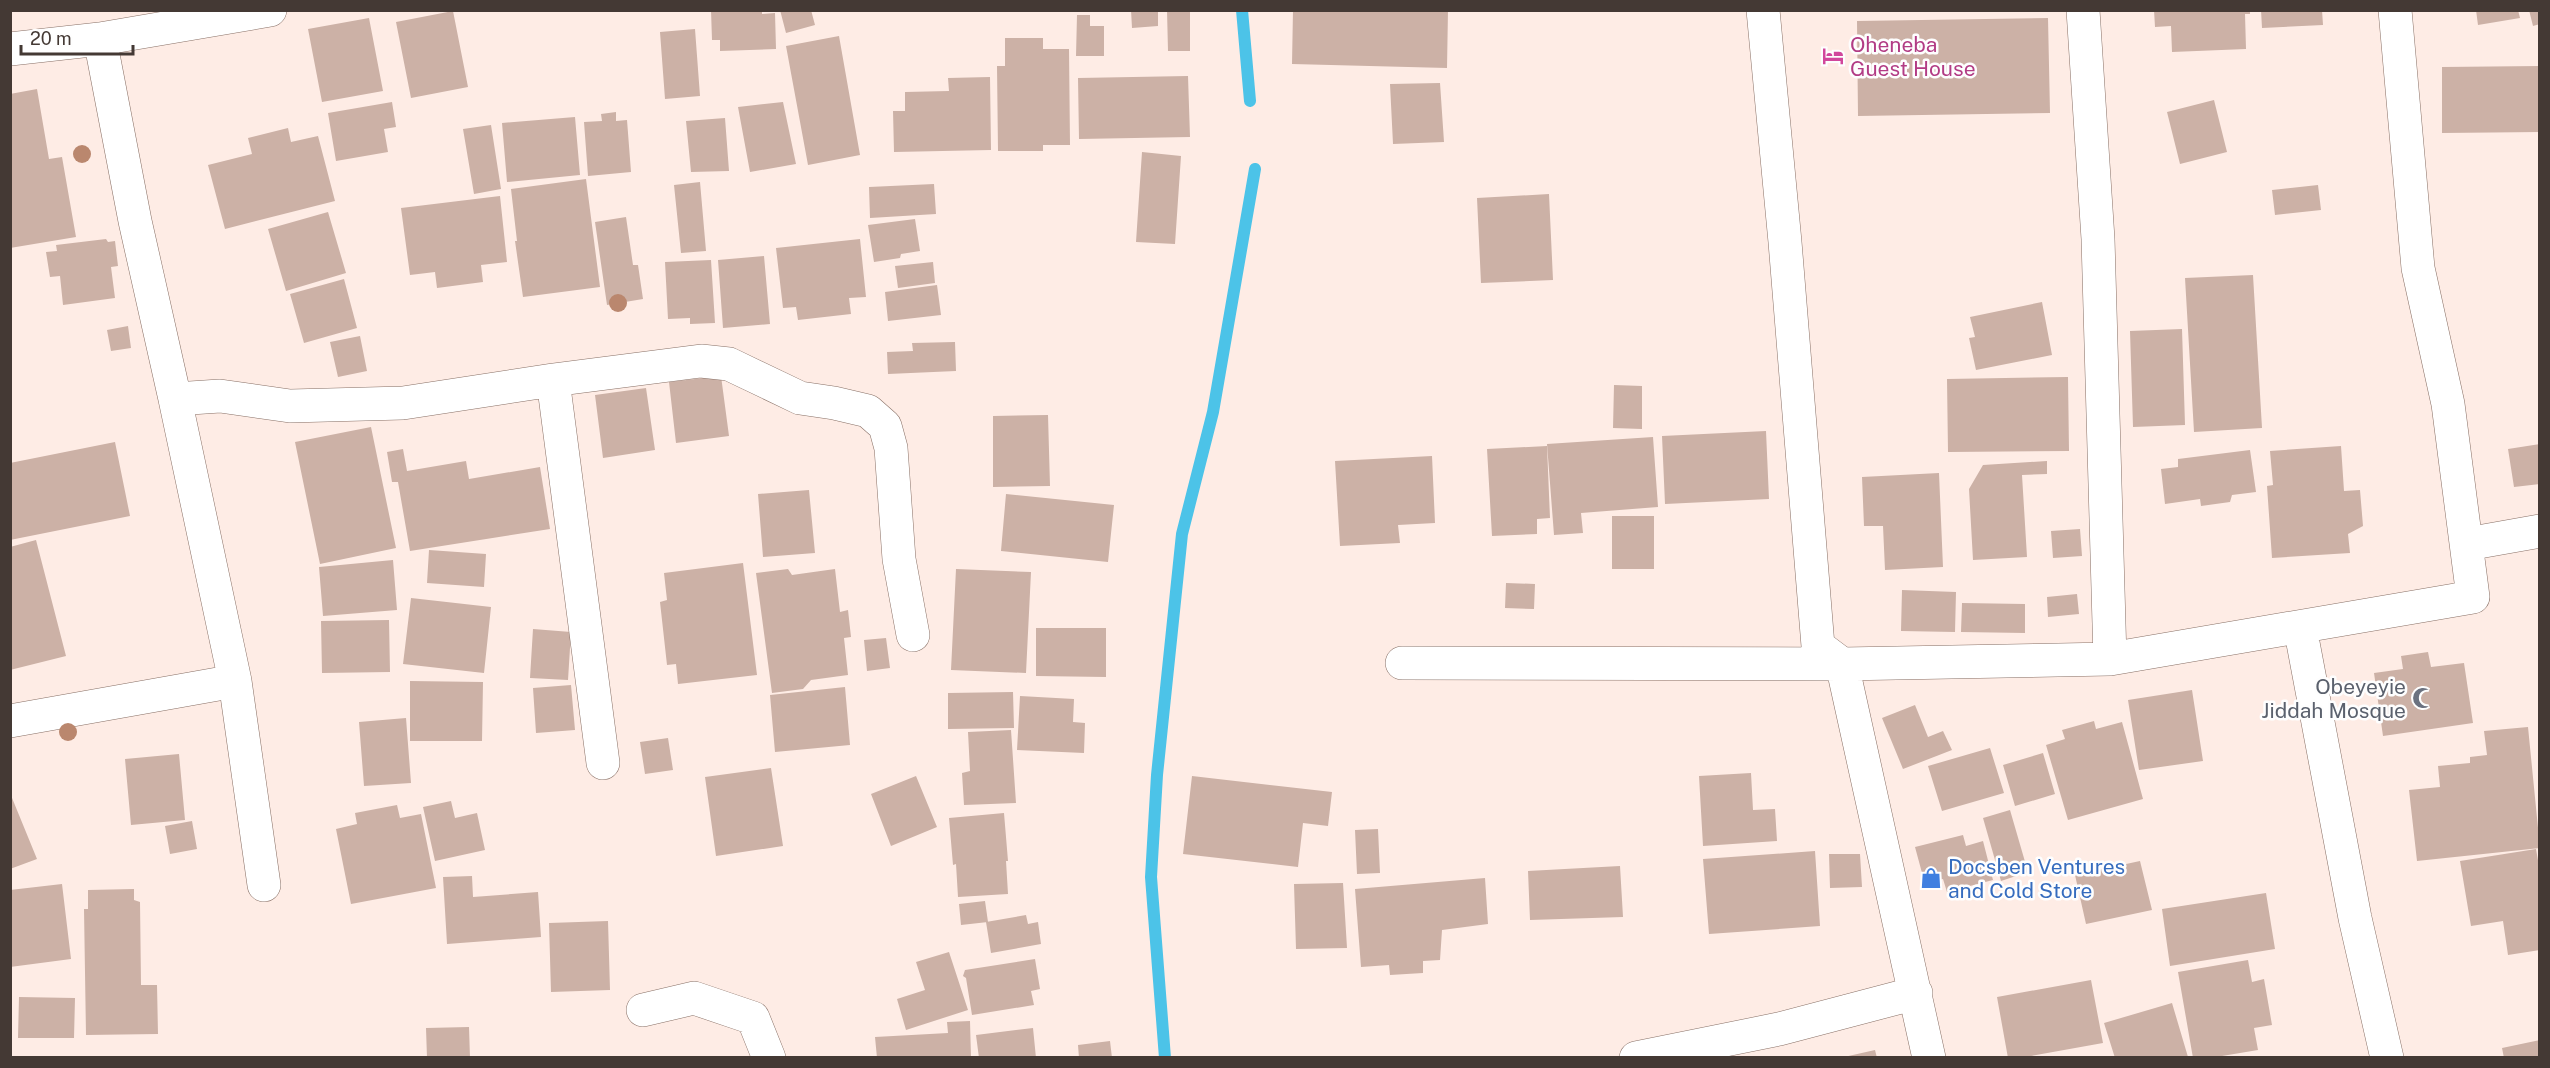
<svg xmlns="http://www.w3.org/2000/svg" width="2550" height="1068" viewBox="0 0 2550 1068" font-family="'Public Sans',sans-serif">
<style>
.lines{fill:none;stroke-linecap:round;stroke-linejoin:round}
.stream{stroke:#4cc3e8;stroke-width:12}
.building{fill:#ccb1a6}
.minor-casing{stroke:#887066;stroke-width:34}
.minor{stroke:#fff;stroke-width:33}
.tree{fill:#ba876e}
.labels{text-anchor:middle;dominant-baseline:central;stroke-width:5;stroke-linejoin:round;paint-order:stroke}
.hotel-label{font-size:21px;fill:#b23c85;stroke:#fefefe;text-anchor:start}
.worship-label{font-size:21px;fill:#5b616d;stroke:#fefefe;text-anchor:end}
.shop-label{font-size:21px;fill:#366cbe;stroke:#fefefe;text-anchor:start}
</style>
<rect width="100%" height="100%" fill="#feece5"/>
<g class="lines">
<path class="stream" d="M1242,10L1250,101
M1165,1058L1151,877L1157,775L1182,534L1213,412L1255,169"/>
</g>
<path class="building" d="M711,10H762V14L775,13L776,49L720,51V40H712Z
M780,10H811L815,25L786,33Z
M1131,10H1158V26L1132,28Z
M1167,10H1190V51H1168Z
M1293,10H1448L1447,68L1292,64Z
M2154,10H2250V14H2245L2246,49L2172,52L2171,26L2155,27Z
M2261,10H2322L2323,25L2262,28Z
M2476,10H2518L2520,18L2478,25Z
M2529,10H2540V24L2533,26Z
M453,11L468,87L411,98L396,22Z
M1077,15H1090V26H1104V56H1076Z
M369,18L383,91L322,102L308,29Z
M2048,18L2050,113L1858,116L1857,21Z
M695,29L700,96L665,99L660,32Z
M839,36L860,155L808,165L786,46Z
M1005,38H1043V49H1069L1070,145H1043V151H998L997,66H1005Z
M2540,66V132L2442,133V67Z
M1188,76L1190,137L1079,139L1078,78Z
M990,77L991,150L894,152L893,111H905V92L949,91L948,78Z
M1440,83L1444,142L1393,144L1390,84Z
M37,89L49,159L62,157L76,237L10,248V94Z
M2214,100L2227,152L2180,164L2167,112Z
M392,102L396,127L384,129L388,152L336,161L328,113Z
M783,102L796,164L750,172L738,107Z
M616,112V121L627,120L631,172L588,176L584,122L602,121L601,114Z
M575,117L580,175L507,182L502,123Z
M725,118L729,171L691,172L686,121Z
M491,125L501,189L474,194L463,129Z
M288,128L291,142L318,136L335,201L225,229L208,165L252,154L248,138Z
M1142,152L1181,156L1175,244L1136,242Z
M586,179L600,287L523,297L515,241H517L511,189Z
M700,182L706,251L681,253L674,185Z
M934,184L936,214L870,218L869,187Z
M2318,185L2321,210L2275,215L2272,190Z
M1549,194L1553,280L1481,283L1477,198Z
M500,196L507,262L481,265L483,282L437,288L435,272L410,275L401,208Z
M328,212L346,273L286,291L268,229Z
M626,217L633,265H638L643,299L607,305L595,222Z
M915,219L920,251L901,254L900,258L874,262L868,225Z
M106,239L108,242L115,241L118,266L111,267L115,298L63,305L60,276L50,277L46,252L57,251L56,245Z
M860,239L866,297L849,298L851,314L798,320L796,307L783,308L776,248Z
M764,256L770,324L723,328L718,260Z
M711,260L715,323L690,324V318L668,319L665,262Z
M933,262L935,283L898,288L895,266Z
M2253,275L2262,428L2194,432L2185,278Z
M344,279L357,328L304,343L290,294Z
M937,285L941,315L888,321L885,292Z
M2042,302L2052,355L1976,370L1969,338L1975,337L1970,317Z
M128,326L131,348L111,351L107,330Z
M2182,329L2185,425L2133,427L2130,331Z
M360,336L367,371L338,377L330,342Z
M955,342L956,371L888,374L887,352L913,351L912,343Z
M721,376L729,436L676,443L669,382Z
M2068,377L2069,451L1948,452L1947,379Z
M1614,385L1642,386V429L1613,428Z
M646,388L655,450L603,458L595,395Z
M1048,415L1050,486L993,487V416Z
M371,427L396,548L320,564L295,442Z
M1766,431L1769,499L1665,504L1662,436Z
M1653,437L1658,507L1581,513L1583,533L1554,535L1547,444Z
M115,442L130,516L10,540V463Z
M2540,444V484L2514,487L2508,449Z
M1547,446L1550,518L1537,519V534L1492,536L1487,449Z
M2341,446L2344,491L2360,490L2363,526L2348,534L2350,553L2272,558L2267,486L2273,485L2270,451Z
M403,449L407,471L466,461L469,479L540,467L550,529L410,551L398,482H392L387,452Z
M2250,450L2256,492L2232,495L2230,502L2201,506L2200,499L2165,504L2161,469L2178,467V459Z
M1432,456L1435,523L1398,525L1400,543L1340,546L1335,461Z
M2047,461V474L2022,475L2027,557L1973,560L1969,489L1983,465Z
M1939,473L1943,567L1885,570L1883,526H1864L1862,477Z
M809,490L815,553L763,557L758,494Z
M1006,494L1114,505L1108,562L1001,551Z
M1612,516H1654V569H1612Z
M2080,529L2082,556L2053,558L2051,531Z
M36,540L66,656L10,670V547Z
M429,550L486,554L484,587L427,583Z
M393,560L397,610L323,616L319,567Z
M743,563L757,675L678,684L676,664L667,665L660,602L667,600L664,573Z
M788,569L792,575L835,569L840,612L848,610L851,637L844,638L848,675L811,680L803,689L772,693L756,573Z
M956,569L1031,572L1026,673L951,670Z
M1506,583L1535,584L1534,609L1505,608Z
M1902,590L1956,592L1955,632L1901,631Z
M2077,594L2079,614L2048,617L2047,597Z
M411,598L491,607L484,673L403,664Z
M1962,603L2025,604V633L1961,632Z
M389,620L390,672L322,673L321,621Z
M1036,628H1106V677L1036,676Z
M533,629L571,632L568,680L530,678Z
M886,638L890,668L867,671L864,640Z
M2428,652L2431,667L2464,663L2473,723L2383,736L2374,673L2403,669L2401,656Z
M410,681L483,682L482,741H410Z
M571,685L575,730L536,733L533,688Z
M845,687L850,745L775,752L770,695Z
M2192,690L2203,761L2139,770L2128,700Z
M1013,692L1014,728L948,729V693Z
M1020,696L1074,699L1073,722L1085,723L1084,753L1017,750Z
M1915,705L1928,737L1943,731L1952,750L1903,769L1882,718Z
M406,718L411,783L364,786L359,722Z
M2094,721L2096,729L2122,722L2143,799L2068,820L2046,745L2065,739L2062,730Z
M2528,727L2540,848L2417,861L2409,790L2440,787L2438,766L2470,763V757L2487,755L2484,731Z
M1011,730L1016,803L964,805L962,773L970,771L968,732Z
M668,738L673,770L645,774L640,742Z
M1990,748L2004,793L1942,811L1928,766Z
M2043,753L2055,794L2015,806L2003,765Z
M179,754L185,820L131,825L125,759Z
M771,768L783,846L716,856L705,777Z
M1751,773L1753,810L1775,809L1777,841L1703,846L1699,776Z
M916,776L937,827L891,846L871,794Z
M1192,776L1332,792L1328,826L1303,823L1298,867L1183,854Z
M10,793L37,859L10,869Z
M451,801L455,818L477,813L485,850L435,861L423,807Z
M397,805L400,818L421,814L436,888L351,904L336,829L357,824L355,813Z
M2010,810L2028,872L2001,881L1983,818Z
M1004,813L1008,861H1006L1008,894L958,897L956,864L953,865L949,818Z
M192,821L197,849L170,854L165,826Z
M1378,829L1380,873L1357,874L1355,830Z
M1963,835L1966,846L1983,841L1993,880L1947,892L1943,879L1925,884L1915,847Z
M2536,849L2540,872V950L2508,955L2503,921L2471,926L2460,861Z
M1815,851L1820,926L1709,934L1703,859Z
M1829,854H1860L1862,887L1830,888Z
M2140,861L2152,910L2086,924L2075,875Z
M1620,866L1623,917L1530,920L1528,871Z
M472,876L473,897L538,892L541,937L447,944L443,877Z
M1485,878L1488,924L1442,930L1440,960L1423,961V973L1390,975L1389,965L1361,967L1355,889Z
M1343,883L1347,948L1296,949L1294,884Z
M62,884L71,959L10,967V890Z
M134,889V900L140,902L141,985H157L158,1034L86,1035L84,909H88V890Z
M2266,893L2275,949L2170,966L2162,909Z
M985,901L988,922L961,925L959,904Z
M1026,915L1028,924L1038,922L1041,944L991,953L986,922Z
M608,921L610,990L551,992L549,923Z
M949,952L968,1010L906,1030L897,999L925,990L916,962Z
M1035,959L1040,989L1031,991L1034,1005L972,1015L966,978L963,976L965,970Z
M2248,960L2252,982L2264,979L2272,1025L2254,1028L2258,1050L2210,1058H2193L2178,972Z
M2091,980L2103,1043L2020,1058H2008L1997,997Z
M19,997L75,998L74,1038H18Z
M2172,1003L2188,1057L2115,1058L2104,1023Z
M970,1021L971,1058H877L875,1037L948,1033L947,1022Z
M469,1027L470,1058H427L426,1028Z
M1033,1028L1036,1058H979L976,1035Z
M2540,1040V1058H2504L2502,1048Z
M1110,1041L1112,1058H1079L1078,1045Z
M1875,1050L1877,1058H1844V1057Z"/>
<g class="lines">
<defs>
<path id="minor" d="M1763,10L1785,242L1818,646L1842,664L1929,1058
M2083,10L2098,239L2110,659
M100,39L135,221L175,399L220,396L290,406L403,403L553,380L701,361L729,364L800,398L834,403L868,411L885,426L891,448L899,559L913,635
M10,49L100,39L270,10
M553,380L603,763
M175,399L235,681L264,885
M2467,544L2540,531
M2300,627L2355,918L2387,1058
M1402,663L1842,664L2110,659L2473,597L2448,404L2418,268L2395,10
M10,721L235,681
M643,1010L694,998L753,1018L769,1058
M1636,1058L1779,1029L1916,993"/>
</defs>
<use href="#minor" class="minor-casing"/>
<use href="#minor" class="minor"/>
</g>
<g class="tree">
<circle cx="82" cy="154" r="9"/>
<circle cx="618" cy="303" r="9"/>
<circle cx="68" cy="732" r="9"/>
</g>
<defs>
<symbol id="hotel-bare" viewBox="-9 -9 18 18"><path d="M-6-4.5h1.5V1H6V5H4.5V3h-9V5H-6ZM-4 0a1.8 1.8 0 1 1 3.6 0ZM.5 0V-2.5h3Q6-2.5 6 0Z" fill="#d1479c" stroke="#fefefe" stroke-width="2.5" paint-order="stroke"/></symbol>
<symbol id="mosque-bare" viewBox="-9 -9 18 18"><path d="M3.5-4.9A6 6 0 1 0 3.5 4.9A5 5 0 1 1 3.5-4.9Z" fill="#6b7280" stroke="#fefefe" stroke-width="2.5" paint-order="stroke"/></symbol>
<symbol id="shop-bare" viewBox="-9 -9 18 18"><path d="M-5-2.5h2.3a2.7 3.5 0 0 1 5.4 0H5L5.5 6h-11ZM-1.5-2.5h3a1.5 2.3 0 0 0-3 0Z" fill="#3f7fe0" stroke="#fefefe" stroke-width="2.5" paint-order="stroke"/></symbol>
</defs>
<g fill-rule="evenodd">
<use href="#hotel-bare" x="1818" y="41" width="30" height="30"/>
<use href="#mosque-bare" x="2408" y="683" width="30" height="30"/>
<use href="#shop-bare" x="1916" y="863" width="30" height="30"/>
</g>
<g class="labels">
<g class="hotel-label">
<text x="1850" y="44">Oheneba<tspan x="1850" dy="24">Guest House</tspan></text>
</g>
<g class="worship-label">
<text x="2406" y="686">Obeyeyie<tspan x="2406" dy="24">Jiddah Mosque</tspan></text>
</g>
<g class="shop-label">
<text x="1948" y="866">Docsben Ventures<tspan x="1948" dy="24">and Cold Store</tspan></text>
</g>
</g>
<rect width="2550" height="1068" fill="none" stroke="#443934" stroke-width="24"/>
<path d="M21 45v9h112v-9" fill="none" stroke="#443934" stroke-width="3"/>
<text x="30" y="45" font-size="18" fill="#443934" stroke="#fefefe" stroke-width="4.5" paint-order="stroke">20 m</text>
</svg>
